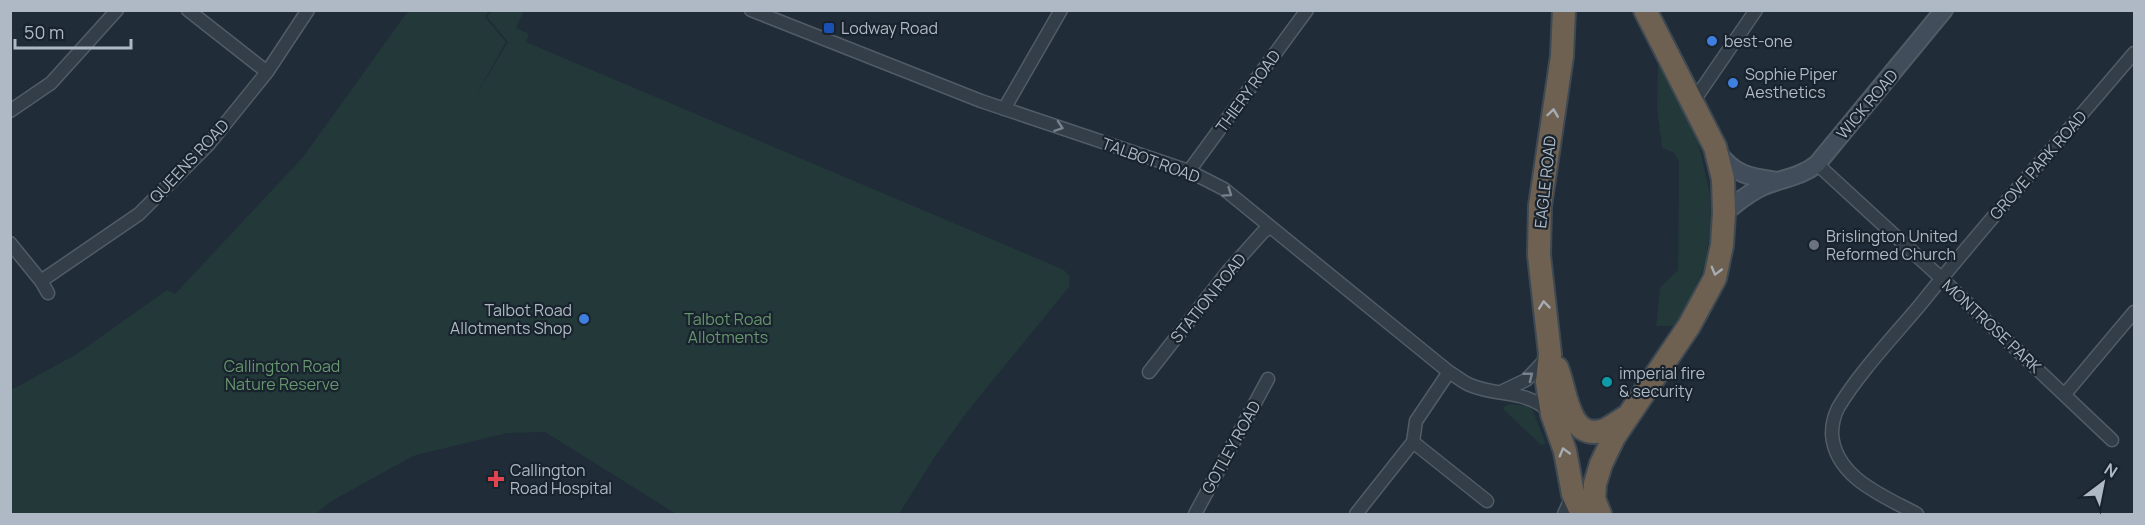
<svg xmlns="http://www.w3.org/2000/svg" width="2145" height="525" viewBox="0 0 2145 525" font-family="Manrope,sans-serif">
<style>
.green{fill:#223839}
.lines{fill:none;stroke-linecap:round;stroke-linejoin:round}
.street-casing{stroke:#515c66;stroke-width:15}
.secondary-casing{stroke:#515c66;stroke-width:20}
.highway-casing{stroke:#3e4953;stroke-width:26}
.street{stroke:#343e48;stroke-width:12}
.secondary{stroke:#424d5b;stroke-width:16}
.highway{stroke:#6f6151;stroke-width:22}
.oneway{stroke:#a5acb4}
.oneway2{stroke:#77828d}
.transit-dot{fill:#1a4fb4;stroke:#19232d;stroke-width:2}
.shop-dot{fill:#3f7fe0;stroke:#19232d;stroke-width:2}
.worship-dot{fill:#6b7280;stroke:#19232d;stroke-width:2}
.culture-dot{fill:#0f9aa8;stroke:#19232d;stroke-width:2}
.health-dot{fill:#e0444e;stroke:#19232d;stroke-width:2}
.labels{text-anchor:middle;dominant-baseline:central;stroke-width:4.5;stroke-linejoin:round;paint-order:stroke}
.poi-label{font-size:16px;fill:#aeb9c5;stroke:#19232d;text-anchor:start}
.street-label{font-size:16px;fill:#aeb9c5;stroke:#19232d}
.park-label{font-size:16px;fill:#66966d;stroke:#19232d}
</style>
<rect width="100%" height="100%" fill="#202c38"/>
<path class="green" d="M408,11H489L485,17L506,42L476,95L508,42L487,17L491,11H524L516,28L529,34L526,42L1055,266L1064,270L1070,277L1069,287L967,412L934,458L899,514H676L545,432L507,433L413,456L330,502L316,514H11V390L75,355L167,290L175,294L303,157Z
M1658,57L1693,119L1710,194L1711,226L1705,265L1681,318L1674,326H1656L1660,287L1678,270L1679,162L1674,153L1662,148L1657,109Z
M1510,404L1529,406L1533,411L1546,444L1541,445L1504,410V407Z"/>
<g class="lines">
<defs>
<path id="street" d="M188,10L267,72
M751,10L981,101L1189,171L1224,189L1449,372C1456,376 1463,382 1470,385C1498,397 1527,389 1551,413
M1693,102L1756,10
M1004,109L1061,10
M10,111L51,83L117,10
M1817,164L1941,278L2112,440
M1189,171L1307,10
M10,243L41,281L48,293
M41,281L139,214L208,145L267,72L308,10
M1149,372L1229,270L1263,232L1270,227
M1503,391L1526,380L1547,358
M2065,394L2134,312
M1413,442L1487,501
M1195,514L1268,379
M1356,514L1413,442L1416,421L1449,372
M1564,514L1573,494
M1917,514C1884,496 1835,478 1832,434C1832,425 1834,416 1838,408C1858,374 1894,336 1920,305C1989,219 2063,137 2134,53"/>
<path id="secondary" d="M1717,151C1734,175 1749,177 1777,181
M1724,213C1737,203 1749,192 1764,186C1783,178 1801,177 1817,164L1944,10"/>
<path id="highway" d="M1564,10L1562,56L1540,206L1539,255L1550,354L1547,382L1552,414L1565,451L1573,494L1582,514
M1557,368C1566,388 1567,439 1601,431C1608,430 1619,421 1626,417
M1600,514L1594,499L1595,484L1601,464L1614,437L1689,326L1715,278L1722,245L1724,213L1723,179L1715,147L1645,10"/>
</defs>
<use href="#street" class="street-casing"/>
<use href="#secondary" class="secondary-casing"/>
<use href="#highway" class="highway-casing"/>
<use href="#street" class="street"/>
<use href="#secondary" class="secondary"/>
<use href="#highway" class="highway"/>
</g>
<defs><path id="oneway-chevron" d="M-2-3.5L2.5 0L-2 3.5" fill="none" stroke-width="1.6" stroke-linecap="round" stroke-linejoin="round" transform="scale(1.5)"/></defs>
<g class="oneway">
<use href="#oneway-chevron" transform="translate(1553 113) rotate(-82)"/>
<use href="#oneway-chevron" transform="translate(1716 271) rotate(105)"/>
<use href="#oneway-chevron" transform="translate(1544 305) rotate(-96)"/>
<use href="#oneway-chevron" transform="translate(1564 452) rotate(-106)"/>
</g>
<g class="oneway2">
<use href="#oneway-chevron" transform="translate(1059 127) rotate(19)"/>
<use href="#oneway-chevron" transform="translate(1228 193) rotate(35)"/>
<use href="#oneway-chevron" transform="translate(1529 376) rotate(-38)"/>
</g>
<rect class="transit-dot" x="823" y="22" width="12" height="12" rx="3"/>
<g class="shop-dot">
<circle cx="1712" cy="41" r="6"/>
<circle cx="1733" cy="83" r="6"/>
<circle cx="584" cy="319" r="6"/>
</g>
<circle class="worship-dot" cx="1814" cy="245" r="6"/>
<circle class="culture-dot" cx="1607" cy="382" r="6"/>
<path class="health-dot" d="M493 470h6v6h6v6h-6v6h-6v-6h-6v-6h6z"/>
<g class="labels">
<g class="poi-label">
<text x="841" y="28">Lodway Road</text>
<text x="1724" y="41">best-one</text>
<text x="1745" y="74">Sophie Piper<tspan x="1745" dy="18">Aesthetics</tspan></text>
<text x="1826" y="236">Brislington United<tspan x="1826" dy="18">Reformed Church</tspan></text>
<text x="572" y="310" text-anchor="end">Talbot Road<tspan x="572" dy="18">Allotments Shop</tspan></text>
<text x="1619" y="373">imperial fire<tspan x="1619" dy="18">&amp; security</tspan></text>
<text x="510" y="470">Callington<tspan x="510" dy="18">Road Hospital</tspan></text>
</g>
<g class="street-label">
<text transform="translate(1248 91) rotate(-54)">THIERY ROAD</text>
<text transform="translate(1867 104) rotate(-50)">WICK ROAD</text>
<text transform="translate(1151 160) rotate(20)">TALBOT ROAD</text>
<text transform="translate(189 161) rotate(-47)">QUEENS ROAD</text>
<text transform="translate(2038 165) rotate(-49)">GROVE PARK ROAD</text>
<text transform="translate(1545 182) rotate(-84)">EAGLE ROAD</text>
<text transform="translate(1208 298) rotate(-51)">STATION ROAD</text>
<text transform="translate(1992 326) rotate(43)">MONTROSE PARK</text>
<text transform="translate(1231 447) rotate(-61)">GOTLEY ROAD</text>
</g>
<g class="park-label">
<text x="728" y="319">Talbot Road<tspan x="728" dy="18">Allotments</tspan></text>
<text x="282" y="366">Callington Road<tspan x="282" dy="18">Nature Reserve</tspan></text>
</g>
</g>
<rect width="2145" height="525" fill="none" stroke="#aeb9c5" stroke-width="24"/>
<g transform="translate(2103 483) rotate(32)" stroke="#19232d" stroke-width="4.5" paint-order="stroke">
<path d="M0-4.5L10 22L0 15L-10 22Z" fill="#aeb9c5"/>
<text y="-9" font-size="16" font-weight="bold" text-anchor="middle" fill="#aeb9c5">N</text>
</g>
<path d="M15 39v9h116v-9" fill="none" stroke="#aeb9c5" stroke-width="3"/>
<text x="24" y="39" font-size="18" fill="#aeb9c5" stroke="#19232d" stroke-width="4.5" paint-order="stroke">50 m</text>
</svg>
